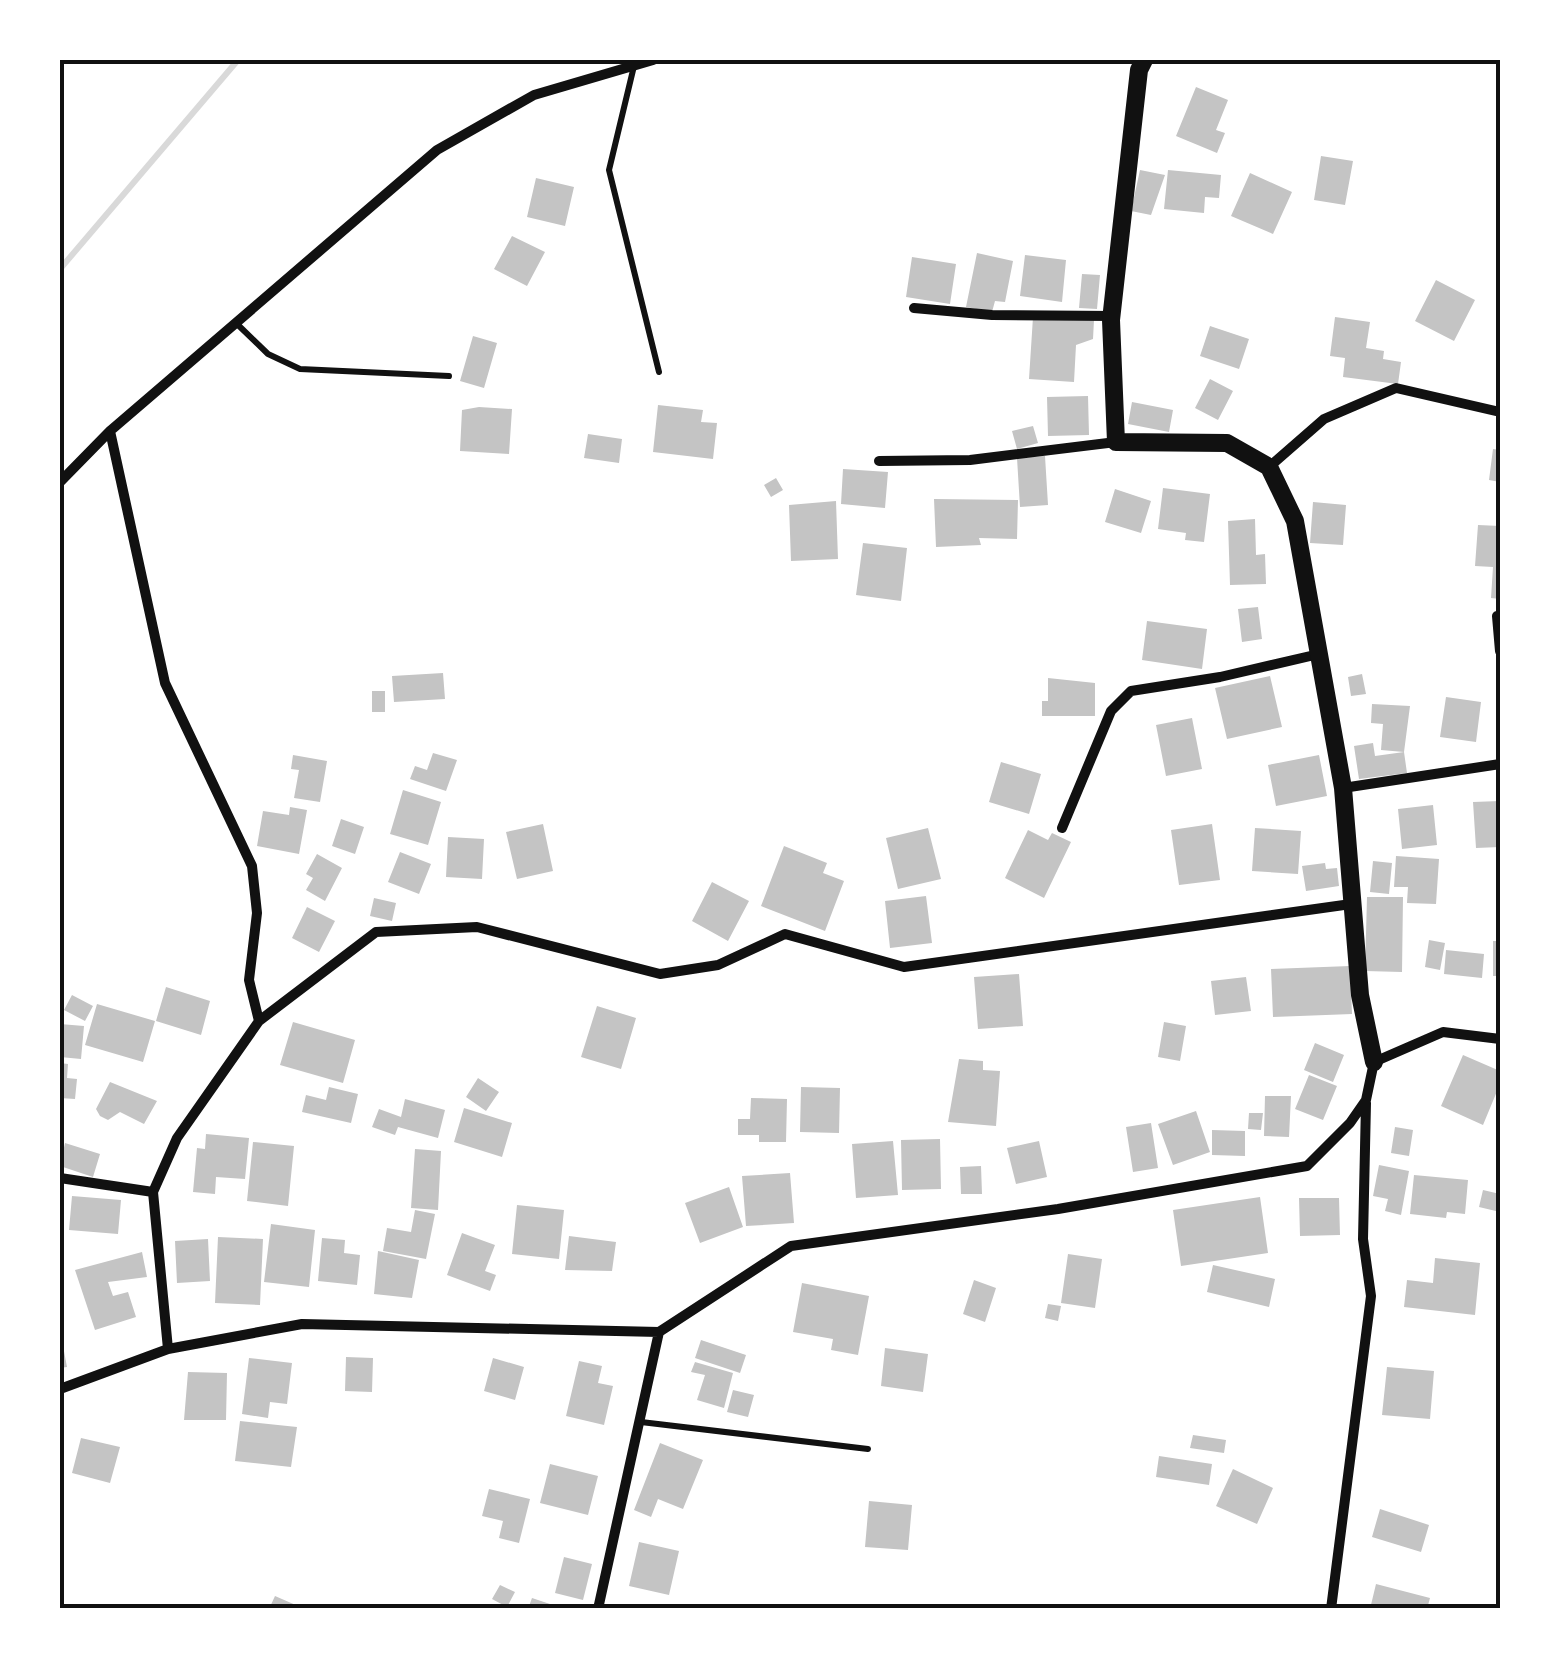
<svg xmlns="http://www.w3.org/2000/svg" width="1560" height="1669" viewBox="0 0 1560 1669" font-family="Barlow,sans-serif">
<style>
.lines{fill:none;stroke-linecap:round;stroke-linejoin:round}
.stream{stroke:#d9d9d9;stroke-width:6}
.building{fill:#c4c4c4}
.service{stroke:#111;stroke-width:6}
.minor{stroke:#111;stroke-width:10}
.tertiary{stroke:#111;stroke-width:18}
.neatline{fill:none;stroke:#111;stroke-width:4}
</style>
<rect width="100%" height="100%" fill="#fff"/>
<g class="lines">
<path class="stream" d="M60,269L238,60"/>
</g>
<path class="building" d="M1196,87L1228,100L1216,130L1225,133L1217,153L1176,136Z
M1321,156L1353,161L1345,205L1314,200Z
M1140,170L1165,175L1151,215L1131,211Z
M1168,170L1221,175L1219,198L1205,197L1204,213L1164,209Z
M1250,173L1292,192L1273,234L1231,216Z
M536,178L574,187L565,226L527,217Z
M512,236L545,252L527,286L494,269Z
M977,253L1013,261L1005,302L995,301L992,312L966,307Z
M1025,255L1066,260L1062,302L1020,296Z
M912,257L956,264L950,304L906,297Z
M1082,274L1100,275L1097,309L1079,308Z
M1436,280L1475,300L1454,341L1415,321Z
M1033,317L1094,320L1093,339L1076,345L1074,382L1029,379Z
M1335,317L1370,322L1366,348L1384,351L1383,359L1401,362L1398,384L1343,377L1345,358L1330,356Z
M1210,326L1249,339L1239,369L1200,356Z
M473,336L497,343L484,388L460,381Z
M1210,379L1233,391L1218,420L1195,408Z
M1088,396L1089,435L1048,436L1047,397Z
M1132,402L1173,410L1169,432L1128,424Z
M658,405L703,410L701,422L717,423L713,459L653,452Z
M479,407L512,409L509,454L460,451L462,410Z
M1033,426L1038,443L1017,449L1012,431Z
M588,434L622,439L619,463L584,458Z
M1493,449L1500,450V482L1489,480Z
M1045,456L1048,505L1020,507L1017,458Z
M843,469L888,472L885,508L841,504Z
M776,478L783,490L771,497L764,485Z
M1163,488L1210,494L1204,542L1185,540L1186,533L1158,529Z
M1115,489L1151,501L1141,533L1105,522Z
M934,499L1018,500L1017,539L979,538L981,545L936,547Z
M836,501L838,559L791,561L789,505Z
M1313,502L1346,505L1343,545L1310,543Z
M1255,519L1256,555L1265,554L1266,584L1230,585L1228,521Z
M1478,525L1500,526V599L1491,598L1493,567L1475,566Z
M863,543L907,548L901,601L856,595Z
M1258,607L1262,639L1242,642L1238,609Z
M1147,621L1207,629L1202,669L1142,660Z
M443,673L445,699L394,702L392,676Z
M1362,674L1366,694L1351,696L1348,677Z
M1270,676L1282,727L1227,739L1215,688Z
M1048,678L1095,683V716H1042V701H1048Z
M372,691H385V712H372Z
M1446,697L1481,702L1476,742L1440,737Z
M1372,704L1410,706L1404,752L1407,773L1359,779L1354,746L1373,743L1375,756L1404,752L1381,750L1383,724L1371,723Z
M1192,718L1202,769L1166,776L1156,725Z
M433,753L457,760L446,791L410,779L415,766L427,770Z
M293,755L327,761L320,802L294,798L299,770L291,769Z
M1319,755L1327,796L1276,806L1268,765Z
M1001,762L1041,774L1029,814L989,802Z
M403,790L441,802L428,845L390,834Z
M1500,801V847L1476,848L1473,802Z
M1433,805L1437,845L1402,849L1398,809Z
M290,807L307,810L299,854L257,846L263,811L289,815Z
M341,819L364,827L355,854L332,846Z
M543,824L553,871L517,879L506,832Z
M1212,824L1220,880L1179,885L1171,830Z
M928,828L941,879L898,889L886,838Z
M1255,828L1301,831L1298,874L1252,871Z
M1028,830L1048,840L1052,833L1071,842L1044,898L1005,878Z
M448,837L484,839L482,879L446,877Z
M784,846L827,863L823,873L844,881L825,931L761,906Z
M400,852L431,864L419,894L388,882Z
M317,854L342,868L325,901L306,890L313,878L306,874Z
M1396,856L1439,859L1436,904L1407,903L1408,887H1394Z
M1373,861L1392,863L1389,894L1370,892Z
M1325,863L1326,869L1337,868L1339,886L1306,891L1302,866Z
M712,882L749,901L728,941L692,921Z
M926,896L932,943L890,948L885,901Z
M1367,897H1403L1402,972L1365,971Z
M374,898L396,903L392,921L370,916Z
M307,907L335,921L319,952L292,938Z
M1429,940L1445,943L1440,970L1425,967Z
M1493,941H1500V976H1493Z
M1446,950L1484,954L1482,978L1444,974Z
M1350,966L1352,1014L1273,1017L1271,969Z
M1019,974L1023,1026L978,1029L974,977Z
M1246,977L1251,1011L1215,1015L1211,981Z
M166,987L210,1001L201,1035L156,1021Z
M72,995L93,1006L85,1021L64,1010Z
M97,1004L155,1021L143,1062L85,1045Z
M597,1006L636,1018L621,1069L581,1057Z
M293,1022L355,1040L343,1083L280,1065Z
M1164,1022L1186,1026L1180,1061L1158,1057Z
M60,1024L84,1026L81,1059L60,1057Z
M1315,1043L1344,1055L1333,1082L1304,1070Z
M1463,1055L1500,1071V1084L1483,1125L1441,1106Z
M959,1059L983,1061V1070L1000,1071L996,1126L948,1122Z
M60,1063L68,1064L67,1078L77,1079L75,1099L60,1098Z
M1309,1075L1337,1086L1323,1120L1295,1109Z
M478,1078L499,1092L486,1111L466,1097Z
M110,1082L157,1101L144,1124L120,1112L108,1120L100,1116L96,1109Z
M329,1087L358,1094L351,1123L302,1112L306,1095L326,1100Z
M801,1087L840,1088L839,1133L800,1132Z
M1265,1096H1291L1289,1137L1264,1136Z
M751,1098L787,1099L786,1142H759V1135H738V1119H750Z
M405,1099L445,1110L438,1138L398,1127L395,1135L372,1127L379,1109L401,1117Z
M464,1108L512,1123L502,1157L454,1142Z
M1196,1111L1210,1152L1173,1165L1158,1124Z
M1249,1113H1263L1261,1130L1248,1129Z
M1151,1123L1158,1168L1133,1172L1126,1127Z
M1395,1127L1413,1130L1409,1156L1391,1153Z
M1212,1130L1245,1131V1156L1212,1155Z
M206,1134L249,1138L245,1179L216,1177L215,1194L193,1192L197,1148L205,1149Z
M940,1139L941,1189L902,1190L901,1140Z
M893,1141L898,1195L856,1198L852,1144Z
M1039,1141L1047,1177L1016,1184L1007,1148Z
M253,1142L294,1146L288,1206L247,1201Z
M65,1143L100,1154L93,1177L60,1166Z
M415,1149L441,1151L438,1210L411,1208Z
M1379,1165L1409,1171L1401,1215L1385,1211L1388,1199L1373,1196Z
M981,1166L982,1194H961L960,1167Z
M790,1173L794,1223L746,1226L742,1176Z
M1414,1175L1468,1180L1465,1214L1447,1212L1446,1218L1410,1214Z
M729,1187L743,1227L700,1243L685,1203Z
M1483,1190L1500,1194V1212L1479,1207Z
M72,1196L121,1200L118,1234L69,1230Z
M1260,1197L1268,1253L1181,1266L1173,1210Z
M1299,1198H1339L1340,1235L1300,1236Z
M517,1205L564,1210L559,1259L512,1254Z
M415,1210L435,1214L426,1259L383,1251L387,1228L411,1232Z
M271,1224L315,1230L309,1287L264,1282Z
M462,1233L495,1245L485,1271L496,1275L490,1291L447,1275Z
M569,1236L616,1242L612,1271L565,1270Z
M218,1237L263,1239L260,1305L215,1303Z
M322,1238L345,1240L344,1253L360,1255L357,1285L318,1281Z
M208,1239L210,1281L177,1283L175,1241Z
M378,1251L419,1260L412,1298L374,1294Z
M142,1252L147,1277L108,1282L113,1296L128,1292L136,1317L95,1330L75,1270Z
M1068,1254L1102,1259L1095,1308L1061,1303Z
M1435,1258L1480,1263L1475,1315L1404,1307L1407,1280L1433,1283Z
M1213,1265L1275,1279L1269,1307L1207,1292Z
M974,1280L996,1288L985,1322L963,1314Z
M802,1283L869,1296L858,1355L831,1350L833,1339L793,1332Z
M1048,1304L1061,1306L1058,1321L1045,1318Z
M60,1330L67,1367L60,1368Z
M701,1340L746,1355L740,1373L695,1358Z
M885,1348L928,1354L923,1392L881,1386Z
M346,1357L373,1358L372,1392L345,1391Z
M249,1358L292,1363L287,1404L270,1402L268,1418L242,1414Z
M493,1358L524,1367L515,1400L484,1391Z
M579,1361L602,1366L598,1383L613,1386L604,1425L566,1416Z
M695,1362L733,1373L724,1408L697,1400L705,1375L691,1372Z
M1387,1367L1434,1371L1430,1419L1382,1415Z
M188,1372L227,1373L226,1420H184Z
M733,1390L754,1395L748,1417L727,1412Z
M240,1421L297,1427L291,1467L235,1461Z
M1193,1435L1226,1440L1224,1453L1190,1448Z
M81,1438L120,1447L110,1483L72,1473Z
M660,1443L703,1460L683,1509L658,1499L651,1517L634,1510Z
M1159,1456L1212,1464L1209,1485L1156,1477Z
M550,1464L598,1476L588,1515L540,1503Z
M1233,1469L1273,1488L1257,1524L1216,1506Z
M489,1489L530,1499L519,1543L499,1538L503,1521L482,1516Z
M869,1501L912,1505L908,1550L865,1547Z
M1380,1509L1429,1525L1421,1552L1372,1537Z
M639,1542L679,1551L669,1595L629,1586Z
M564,1557L592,1564L583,1600L555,1593Z
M1376,1584L1430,1598L1427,1609H1370Z
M500,1585L515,1592L507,1607L492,1599Z
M275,1596L298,1606L297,1609H269Z
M532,1598L562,1608V1609H528Z"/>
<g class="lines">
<path class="service" d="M634,66L609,170L659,372
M236,323L268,354L300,369L449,376
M641,1422L868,1449"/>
<path class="minor" d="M914,308L992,315L1112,316
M110,431L165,683L252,866L257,913L249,980L259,1021
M879,461L970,460L1116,442
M1269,467L1324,419L1396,388L1500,412
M60,482L110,431L437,150L534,95L653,60
M1497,616L1500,651
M1343,788L1500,764
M1062,828L1111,711L1131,691L1220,677L1319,654
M60,1178L153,1192
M168,1349L153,1192L177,1138L259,1021L376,932L477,927L660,974L718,965L785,934L904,967L1351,904
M60,1389L168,1349L302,1324L659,1332L791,1246L1058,1209L1307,1166L1350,1123L1366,1100L1374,1062L1443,1032L1500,1039
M598,1609L659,1332
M1331,1609L1371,1296L1363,1239L1366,1103"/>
<path class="tertiary" d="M1144,60L1139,70L1111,320L1116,442L1227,443L1269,467L1295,521L1343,788L1360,995L1374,1062"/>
</g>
<rect width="1560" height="1669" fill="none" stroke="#ffffff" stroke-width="125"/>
<rect x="62" y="62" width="1436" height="1544" class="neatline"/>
</svg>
